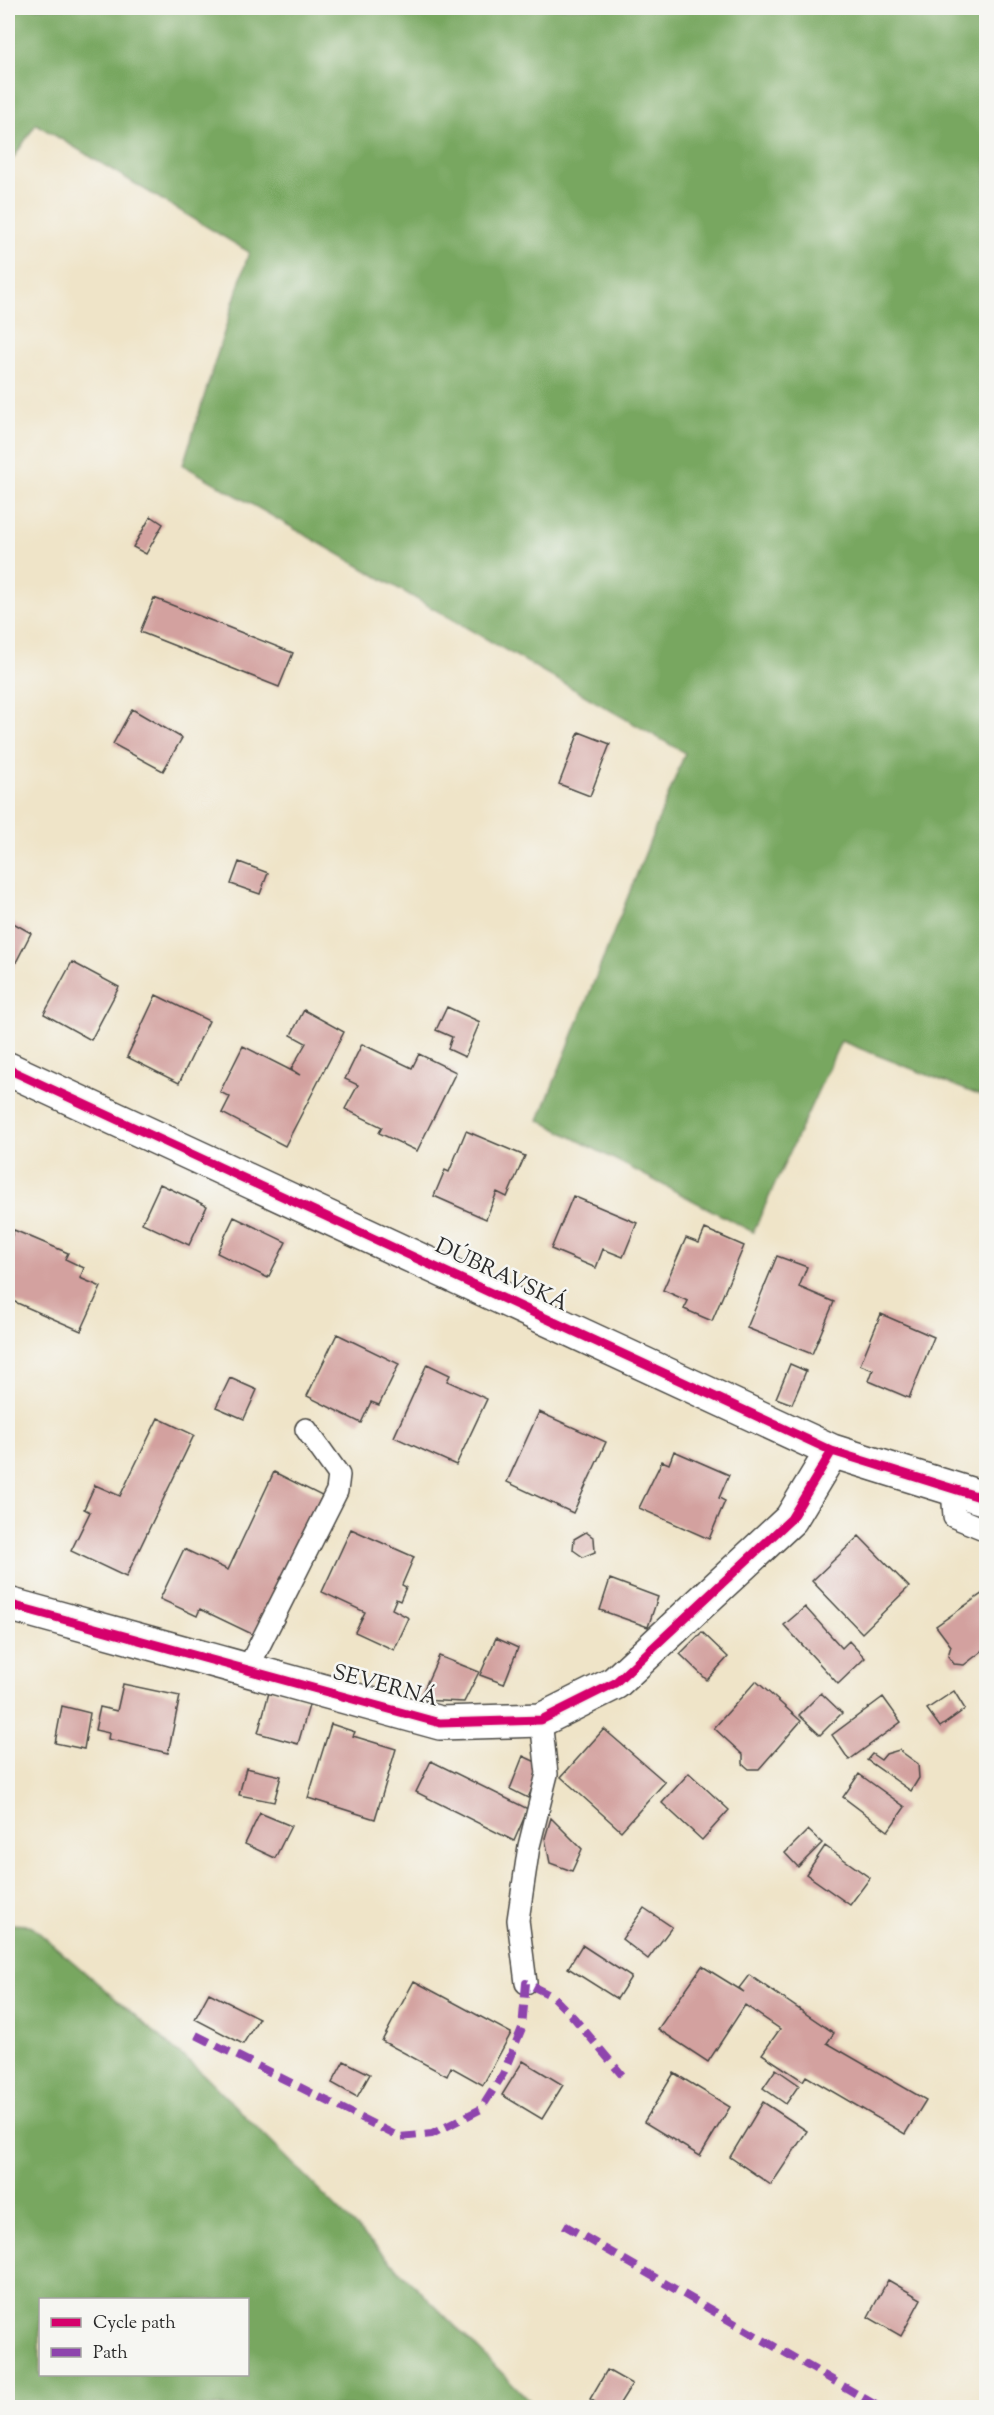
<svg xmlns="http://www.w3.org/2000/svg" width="994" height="2415" viewBox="0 0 994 2415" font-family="'Sorts Mill Goudy',serif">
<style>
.forest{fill:#78a761;stroke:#526946;stroke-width:1.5;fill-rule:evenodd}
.building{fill:#d3a19f}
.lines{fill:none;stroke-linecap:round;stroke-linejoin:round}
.service-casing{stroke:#484743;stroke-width:24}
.minor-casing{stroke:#484743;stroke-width:36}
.service{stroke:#fff;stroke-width:21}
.minor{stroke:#fff;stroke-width:33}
.quiet{stroke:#8e44ad;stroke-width:8;stroke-dasharray:15 8;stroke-linecap:butt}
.cycleway-casing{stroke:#f6f6f2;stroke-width:13}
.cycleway{stroke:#d6006c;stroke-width:9}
.labels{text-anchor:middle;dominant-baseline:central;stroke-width:5;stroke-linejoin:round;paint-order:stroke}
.street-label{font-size:22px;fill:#2b2b2b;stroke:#f6f6f2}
</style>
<rect width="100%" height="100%" fill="#f6f6f2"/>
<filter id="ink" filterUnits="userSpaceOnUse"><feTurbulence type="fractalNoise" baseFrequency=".0167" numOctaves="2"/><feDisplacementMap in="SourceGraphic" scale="12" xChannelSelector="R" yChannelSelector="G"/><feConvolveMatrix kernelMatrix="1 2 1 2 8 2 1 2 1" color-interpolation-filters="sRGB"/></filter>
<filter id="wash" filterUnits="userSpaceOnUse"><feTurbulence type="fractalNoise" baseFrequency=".008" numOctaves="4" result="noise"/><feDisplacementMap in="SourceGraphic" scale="24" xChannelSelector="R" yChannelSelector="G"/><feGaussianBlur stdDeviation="1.35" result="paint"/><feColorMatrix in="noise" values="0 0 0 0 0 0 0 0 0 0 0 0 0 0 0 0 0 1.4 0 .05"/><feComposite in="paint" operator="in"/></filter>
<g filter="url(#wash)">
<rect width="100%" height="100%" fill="#efe4c8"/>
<path class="forest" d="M8,8H986V1098L841,1041L753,1232L539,1120L685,753L183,465L249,252L36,124L8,166Z
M8,1924L30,1925L204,2075L536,2407H8ZM40,2300H248V2374H40Z"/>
<g id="blocks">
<path class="building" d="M151,516L163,524L146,554L133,547Z
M154,598L293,653L279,687L140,632Z
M132,709L182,738L163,771L113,744Z
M579,732L610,744L590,796L559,784Z
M239,862L268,873L260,894L231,884Z
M8,920L31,933L8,978Z
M72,962L119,987L91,1040L44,1014Z
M156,995L209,1021L179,1083L127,1057Z
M447,1007L480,1022L465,1057L448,1049L452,1037L436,1030Z
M304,1010L344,1032L285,1146L222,1113L230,1097L220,1092L243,1046L300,1075L291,1069L306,1043L291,1035Z
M362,1044L412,1068L419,1054L456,1072L417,1151L379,1133L382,1127L345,1109L358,1085L345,1079Z
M466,1131L525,1156L507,1197L497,1192L486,1219L434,1196L445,1170L449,1172Z
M160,1184L207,1206L189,1245L142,1223Z
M573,1196L637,1223L623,1257L603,1249L596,1268L551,1249Z
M234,1217L286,1242L268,1278L217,1253Z
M705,1229L744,1246L712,1321L684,1309L688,1301L663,1290L686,1238L699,1243Z
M14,1230L68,1253L65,1259L84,1268L80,1278L101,1287L81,1331L8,1299V1245Z
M777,1256L807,1267L799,1287L834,1302L812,1354L747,1328Z
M881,1314L934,1337L909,1398L869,1381L873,1370L860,1365Z
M337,1334L399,1364L379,1405L371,1402L361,1423L307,1396Z
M427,1364L450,1375L447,1381L487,1399L456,1465L394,1437Z
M790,1364L806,1371L792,1404L776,1398Z
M230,1378L257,1390L244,1419L216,1407Z
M539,1412L606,1442L573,1513L507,1482Z
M158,1418L194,1435L126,1577L71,1551L90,1512L84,1509L95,1485L120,1496Z
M674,1451L729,1475L719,1498L725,1501L709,1539L639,1508L662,1461L669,1464Z
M274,1472L322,1496L254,1635L200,1609L197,1616L160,1599L184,1549L228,1570Z
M351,1529L414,1557L402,1585L406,1587L400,1601L396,1599L392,1609L409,1618L394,1650L355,1632L365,1612L322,1592Z
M586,1532L594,1538L595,1552L583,1557L573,1550L574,1539Z
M859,1536L909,1587L862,1633L812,1581Z
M610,1579L658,1597L648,1627L600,1610Z
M986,1591V1648L964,1665L954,1664L948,1656L951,1646L936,1626Z
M805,1607L842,1648L849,1641L865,1658L838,1684L784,1625Z
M702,1632L728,1657L707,1680L680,1654Z
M496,1638L518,1648L504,1684L480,1675Z
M439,1656L479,1672L464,1702L419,1700Z
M756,1681L801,1721L759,1769H749L743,1764V1755L714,1728Z
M123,1684L180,1696L168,1753L108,1739L109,1733L95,1730L100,1707L117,1711Z
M270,1689L310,1702L298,1744L258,1733Z
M954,1691L965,1709L940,1727L927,1709Z
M821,1693L842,1713L820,1735L799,1715Z
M883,1697L901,1722L849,1760L832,1735Z
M62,1706L90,1713L84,1749L55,1743Z
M331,1724L355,1732L353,1736L396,1749L375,1819L308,1798Z
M604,1729L665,1782L621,1831L561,1777Z
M899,1750L918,1764L919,1778L911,1791L867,1760L872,1754L881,1760L886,1754Z
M523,1756L538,1763V1775L528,1798L510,1789Z
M431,1761L528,1809L514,1841L416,1792Z
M246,1768L281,1776L274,1802L239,1795Z
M689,1773L729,1810L702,1840L662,1803Z
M859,1774L905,1807L888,1831L843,1797Z
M260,1813L291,1826L275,1858L245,1844Z
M551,1818L582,1849L572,1871L550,1863L545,1838Z
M808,1830L822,1843L798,1867L785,1853Z
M825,1846L870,1878L850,1905L806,1874Z
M644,1908L672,1927L648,1959L622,1939Z
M582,1945L631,1977L617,1999L568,1968Z
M702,1966L744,1992L739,1988L749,1975L834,2033L827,2043L926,2100L905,2134L806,2076L803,2081L762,2054L780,2029L745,2005L708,2062L658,2029Z
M414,1981L511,2033L483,2085L451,2067L447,2076L382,2041Z
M209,1993L259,2018L243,2044L195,2019Z
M344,2061L370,2074L357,2097L332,2083Z
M523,2061L563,2085L542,2119L502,2095Z
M776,2069L799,2085L786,2104L763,2088Z
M674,2073L730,2107L700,2156L644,2122Z
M763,2102L807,2131L771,2185L730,2157Z
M888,2280L921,2299L901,2336L868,2317Z
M607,2370L632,2384L617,2408H604L590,2399Z"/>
</g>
</g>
<g filter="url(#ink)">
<use href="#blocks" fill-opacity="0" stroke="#484743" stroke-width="1.5"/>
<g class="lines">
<defs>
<path id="service" d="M952,1488L954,1517L986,1530
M247,1670L337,1491L339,1475L306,1429
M526,1983L518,1920L529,1846L547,1774L541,1720"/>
<path id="minor" d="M8,1069L832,1451L986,1499
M8,1604L440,1723L541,1720L615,1683L791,1519L832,1451"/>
</defs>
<use href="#service" class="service-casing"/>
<use href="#minor" class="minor-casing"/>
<use href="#service" class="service"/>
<use href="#minor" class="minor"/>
<path class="quiet" d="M196,2035L399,2137L432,2134L481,2109L503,2074L522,2028L526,1983L552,1996L574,2018L622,2075
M564,2225L881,2408"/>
<defs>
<path id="cycleway" d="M8,1069L832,1451L986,1499
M8,1604L440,1723L541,1720L615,1683L791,1519L832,1451"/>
</defs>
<use href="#cycleway" class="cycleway-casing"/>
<use href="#cycleway" class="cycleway"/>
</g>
</g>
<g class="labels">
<g class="street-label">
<text transform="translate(501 1276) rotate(25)">DÚBRAVSKÁ</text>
<text transform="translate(385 1687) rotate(15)">SEVERNÁ</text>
</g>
</g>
<rect width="994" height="2415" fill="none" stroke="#f6f6f2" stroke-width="30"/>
<rect x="39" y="2298" width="210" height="78" fill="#f6f6f2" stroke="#a5a5a2" stroke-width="1.5"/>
<rect x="51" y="2318" width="30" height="9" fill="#d6006c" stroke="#a5a5a2" stroke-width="1.5"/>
<text x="93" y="2328" font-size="18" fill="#2b2b2b">Cycle path</text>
<rect x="51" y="2348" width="30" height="9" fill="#8e44ad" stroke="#a5a5a2" stroke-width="1.5"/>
<text x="93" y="2358" font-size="18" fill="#2b2b2b">Path</text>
</svg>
